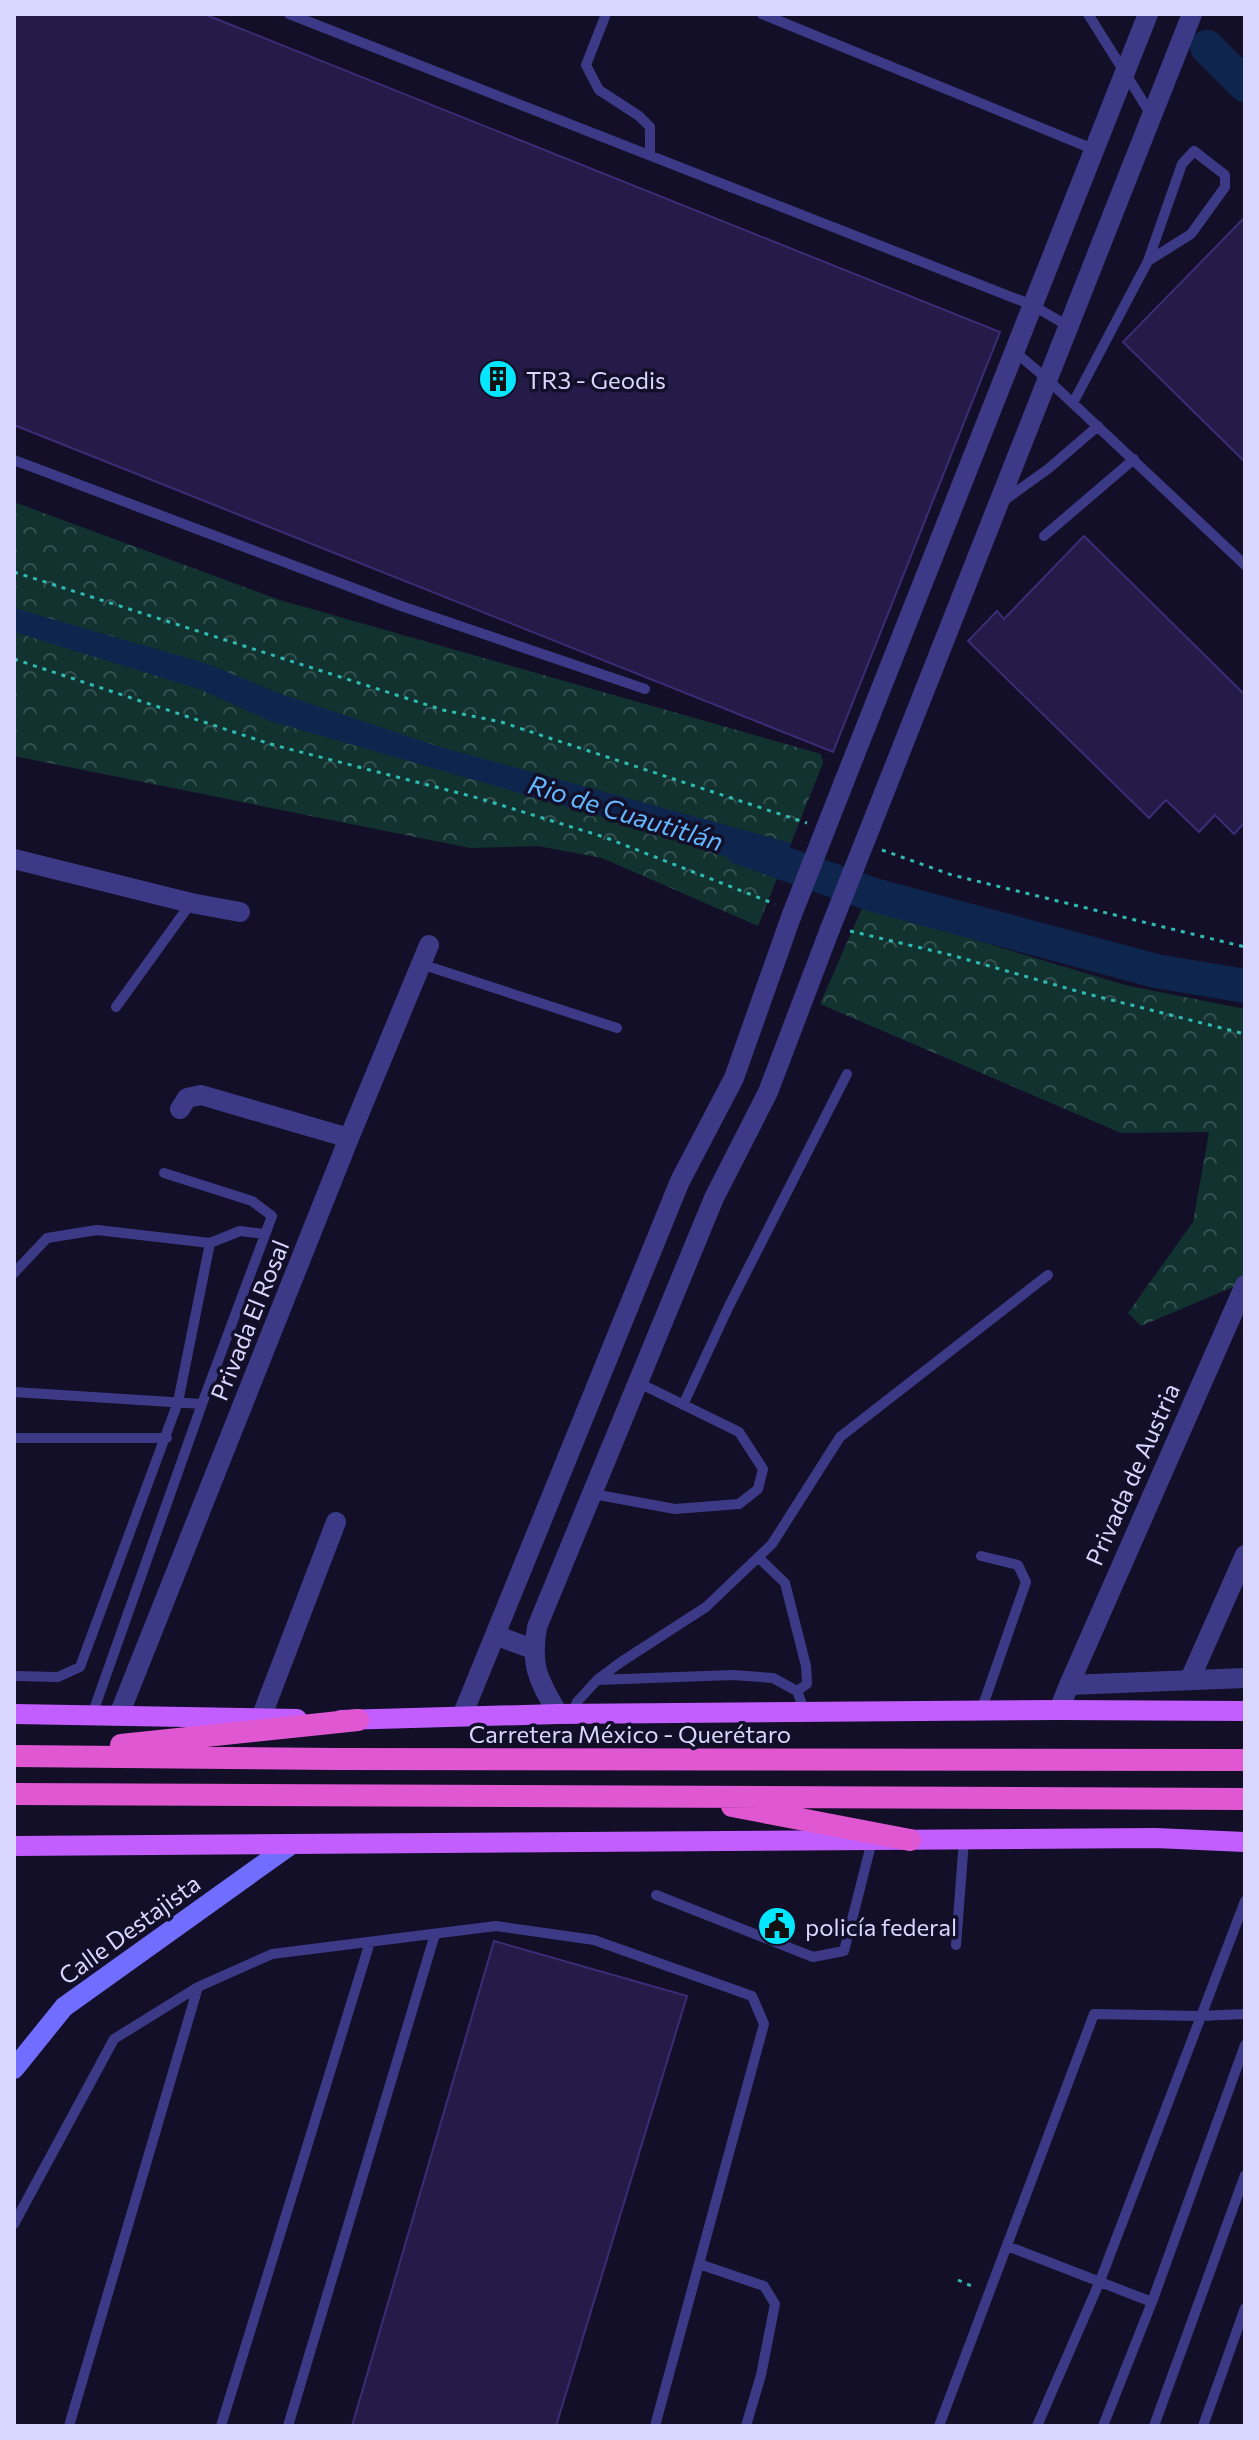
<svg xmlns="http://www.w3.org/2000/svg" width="1259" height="2440" viewBox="0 0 1259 2440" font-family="Commissioner,sans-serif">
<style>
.forest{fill:url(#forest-crowns)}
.water{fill:#0e264d}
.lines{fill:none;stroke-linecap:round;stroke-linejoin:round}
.river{stroke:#0e264d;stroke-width:34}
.building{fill:#241b49;stroke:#3b2d75;stroke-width:2}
.path{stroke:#2ebbb2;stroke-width:3;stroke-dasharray:4 6;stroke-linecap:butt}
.service{stroke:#3c3a87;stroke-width:10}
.minor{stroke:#3c3a87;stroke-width:20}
.tertiary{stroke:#3c3a87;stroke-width:20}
.secondary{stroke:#706dff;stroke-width:20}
.primary{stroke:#c25dff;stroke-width:20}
.trunk{stroke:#e057d2;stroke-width:22}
.minor-bridge{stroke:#3c3a87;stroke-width:20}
.labels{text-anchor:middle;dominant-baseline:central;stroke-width:7;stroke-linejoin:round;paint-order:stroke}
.poi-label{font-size:24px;fill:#dad6ff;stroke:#130f28;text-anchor:start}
.street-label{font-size:24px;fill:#dad6ff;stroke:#130f28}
.water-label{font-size:26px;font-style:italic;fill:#64b8ff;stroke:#130f28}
</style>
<defs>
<pattern id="forest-crowns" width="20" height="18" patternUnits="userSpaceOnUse" patternTransform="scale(2)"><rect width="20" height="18" fill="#123230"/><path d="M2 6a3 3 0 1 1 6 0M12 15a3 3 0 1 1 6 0" fill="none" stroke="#344f4f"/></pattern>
</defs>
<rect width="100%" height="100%" fill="#130f28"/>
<path class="forest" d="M14,502L280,600L821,754L823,763L758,926L602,858L538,846L470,848L14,756Z
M863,906L1125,985L1245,1009V1282L1141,1326L1128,1313L1193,1222L1209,1132L1121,1133L820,1004Z"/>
<path class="water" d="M14,608L208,664L281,694L437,746L791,843L778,874L630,825L270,721L199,689L14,632Z"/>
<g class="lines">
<path class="river" d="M1207,47L1245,85
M741,848L874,895L1156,971L1245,986"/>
</g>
<path class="building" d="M14,14H204L1000,332L833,752L14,425Z
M1245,217V462L1123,342Z
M1084,536L1245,695V822L1234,834L1215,815L1199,832L1166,800L1149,818L968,641L997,611L1004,619Z
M494,1941L687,1996L556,2426H352Z"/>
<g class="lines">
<path class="path" d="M14,572L443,710L501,722L807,823
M14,659L270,744L478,798L604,837L775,904
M882,850L952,875L1245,947
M850,931L951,955L1080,992L1245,1034
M958,2280L976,2288"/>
<path class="service" d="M289,14L1032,305L1068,326
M606,14L586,65L599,90L639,116L650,127V155
M762,14L1093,149
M1088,14L1152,116
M1014,351L1047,379L1245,565
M1073,403L1148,261L1182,164L1194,151L1225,175V187L1191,234L1148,261
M14,460L401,606L645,689
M1002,502L1048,469L1098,426
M1044,536L1134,459
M421,964L617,1028
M116,1007L191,903
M210,1243L240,1231L265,1234
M14,1273L47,1238L97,1230L210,1243L178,1402L80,1667L58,1677L14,1676
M14,1392L202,1404
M683,1405L729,1306L847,1074
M14,1438H167
M593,1494L675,1509L739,1504L758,1489L763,1469L739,1432L639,1383
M981,1556L1018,1565L1026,1582L981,1711
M758,1557L785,1583L806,1666L807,1684L797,1691
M597,1680L621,1662L706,1607L772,1544L840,1437L1048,1275
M572,1714L577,1702L597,1680L733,1675L773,1678L797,1691L805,1712
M92,1715L202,1404L272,1216L252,1201L164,1173
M656,1895L813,1957L844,1951L872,1841
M956,1945L964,1840
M14,2224L114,2039L198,1987L272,1954L496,1926L594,1940L752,1996L764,2024L655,2426
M1007,2246L1152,2302
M699,2264L764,2286L775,2304L761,2375L746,2426
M69,2426L198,1987
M221,2426L370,1942
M288,2426L435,1934
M939,2426L1094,2014L1200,2016L1245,2014
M1037,2426L1100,2281L1245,1901
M1103,2426L1152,2302L1245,2045
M1154,2426L1245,2175
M1203,2426L1245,2308"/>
<path class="minor" d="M844,782L1148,14
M884,793L1192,14
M191,903L240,912
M180,1109L187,1098L201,1095L349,1138
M495,1635L533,1649
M1190,1679L1245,1555
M1069,1685L1245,1285
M1059,1710L1069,1685L1245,1678
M558,1714C539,1680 530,1668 537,1627L714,1198L768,1092L830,929
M119,1715L349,1138L429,945
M462,1716L680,1181L734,1078L791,917
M261,1718L336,1522"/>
<path class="tertiary" d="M14,859L191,903"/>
<path class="secondary" d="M14,2069L64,2007L289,1846"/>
<path class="primary" d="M14,1714L297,1719
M341,1720L558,1714L1059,1710L1245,1711
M14,1846L1155,1838L1245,1842"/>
<path class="trunk" d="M121,1745L358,1720
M14,1756L337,1759L1245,1760
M14,1794L1245,1799
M732,1806L910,1840"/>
<path class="minor-bridge" d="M791,917L844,782
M830,929L884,793"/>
</g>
<defs>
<symbol id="building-disc" viewBox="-11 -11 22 22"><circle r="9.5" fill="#02e7ff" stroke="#130f28"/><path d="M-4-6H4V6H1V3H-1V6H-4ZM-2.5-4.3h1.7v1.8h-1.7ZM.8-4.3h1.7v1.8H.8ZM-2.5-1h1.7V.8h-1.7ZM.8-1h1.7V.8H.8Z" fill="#111"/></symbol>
<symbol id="civic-disc" viewBox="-11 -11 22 22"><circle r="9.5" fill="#02e7ff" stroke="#130f28"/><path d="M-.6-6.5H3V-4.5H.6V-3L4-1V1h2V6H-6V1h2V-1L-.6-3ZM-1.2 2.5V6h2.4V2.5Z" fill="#111"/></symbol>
</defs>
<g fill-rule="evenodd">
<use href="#building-disc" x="476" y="357" width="44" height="44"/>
<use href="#civic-disc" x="755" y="1904" width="44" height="44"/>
</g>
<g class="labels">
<g class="poi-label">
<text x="526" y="379">TR3 - Geodis</text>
<text x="805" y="1926">policía federal</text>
</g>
<g class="street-label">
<text transform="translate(249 1320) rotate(-68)">Privada El Rosal</text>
<text transform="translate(1132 1474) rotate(-66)">Privada de Austria</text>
<text x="630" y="1733">Carretera México - Querétaro</text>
<text transform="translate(129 1929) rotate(-36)">Calle Destajista</text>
</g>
<g class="water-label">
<text transform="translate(626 812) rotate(17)">Rio de Cuautitlán</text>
</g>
</g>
<rect width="1259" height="2440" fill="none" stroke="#dad6ff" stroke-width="32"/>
</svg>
